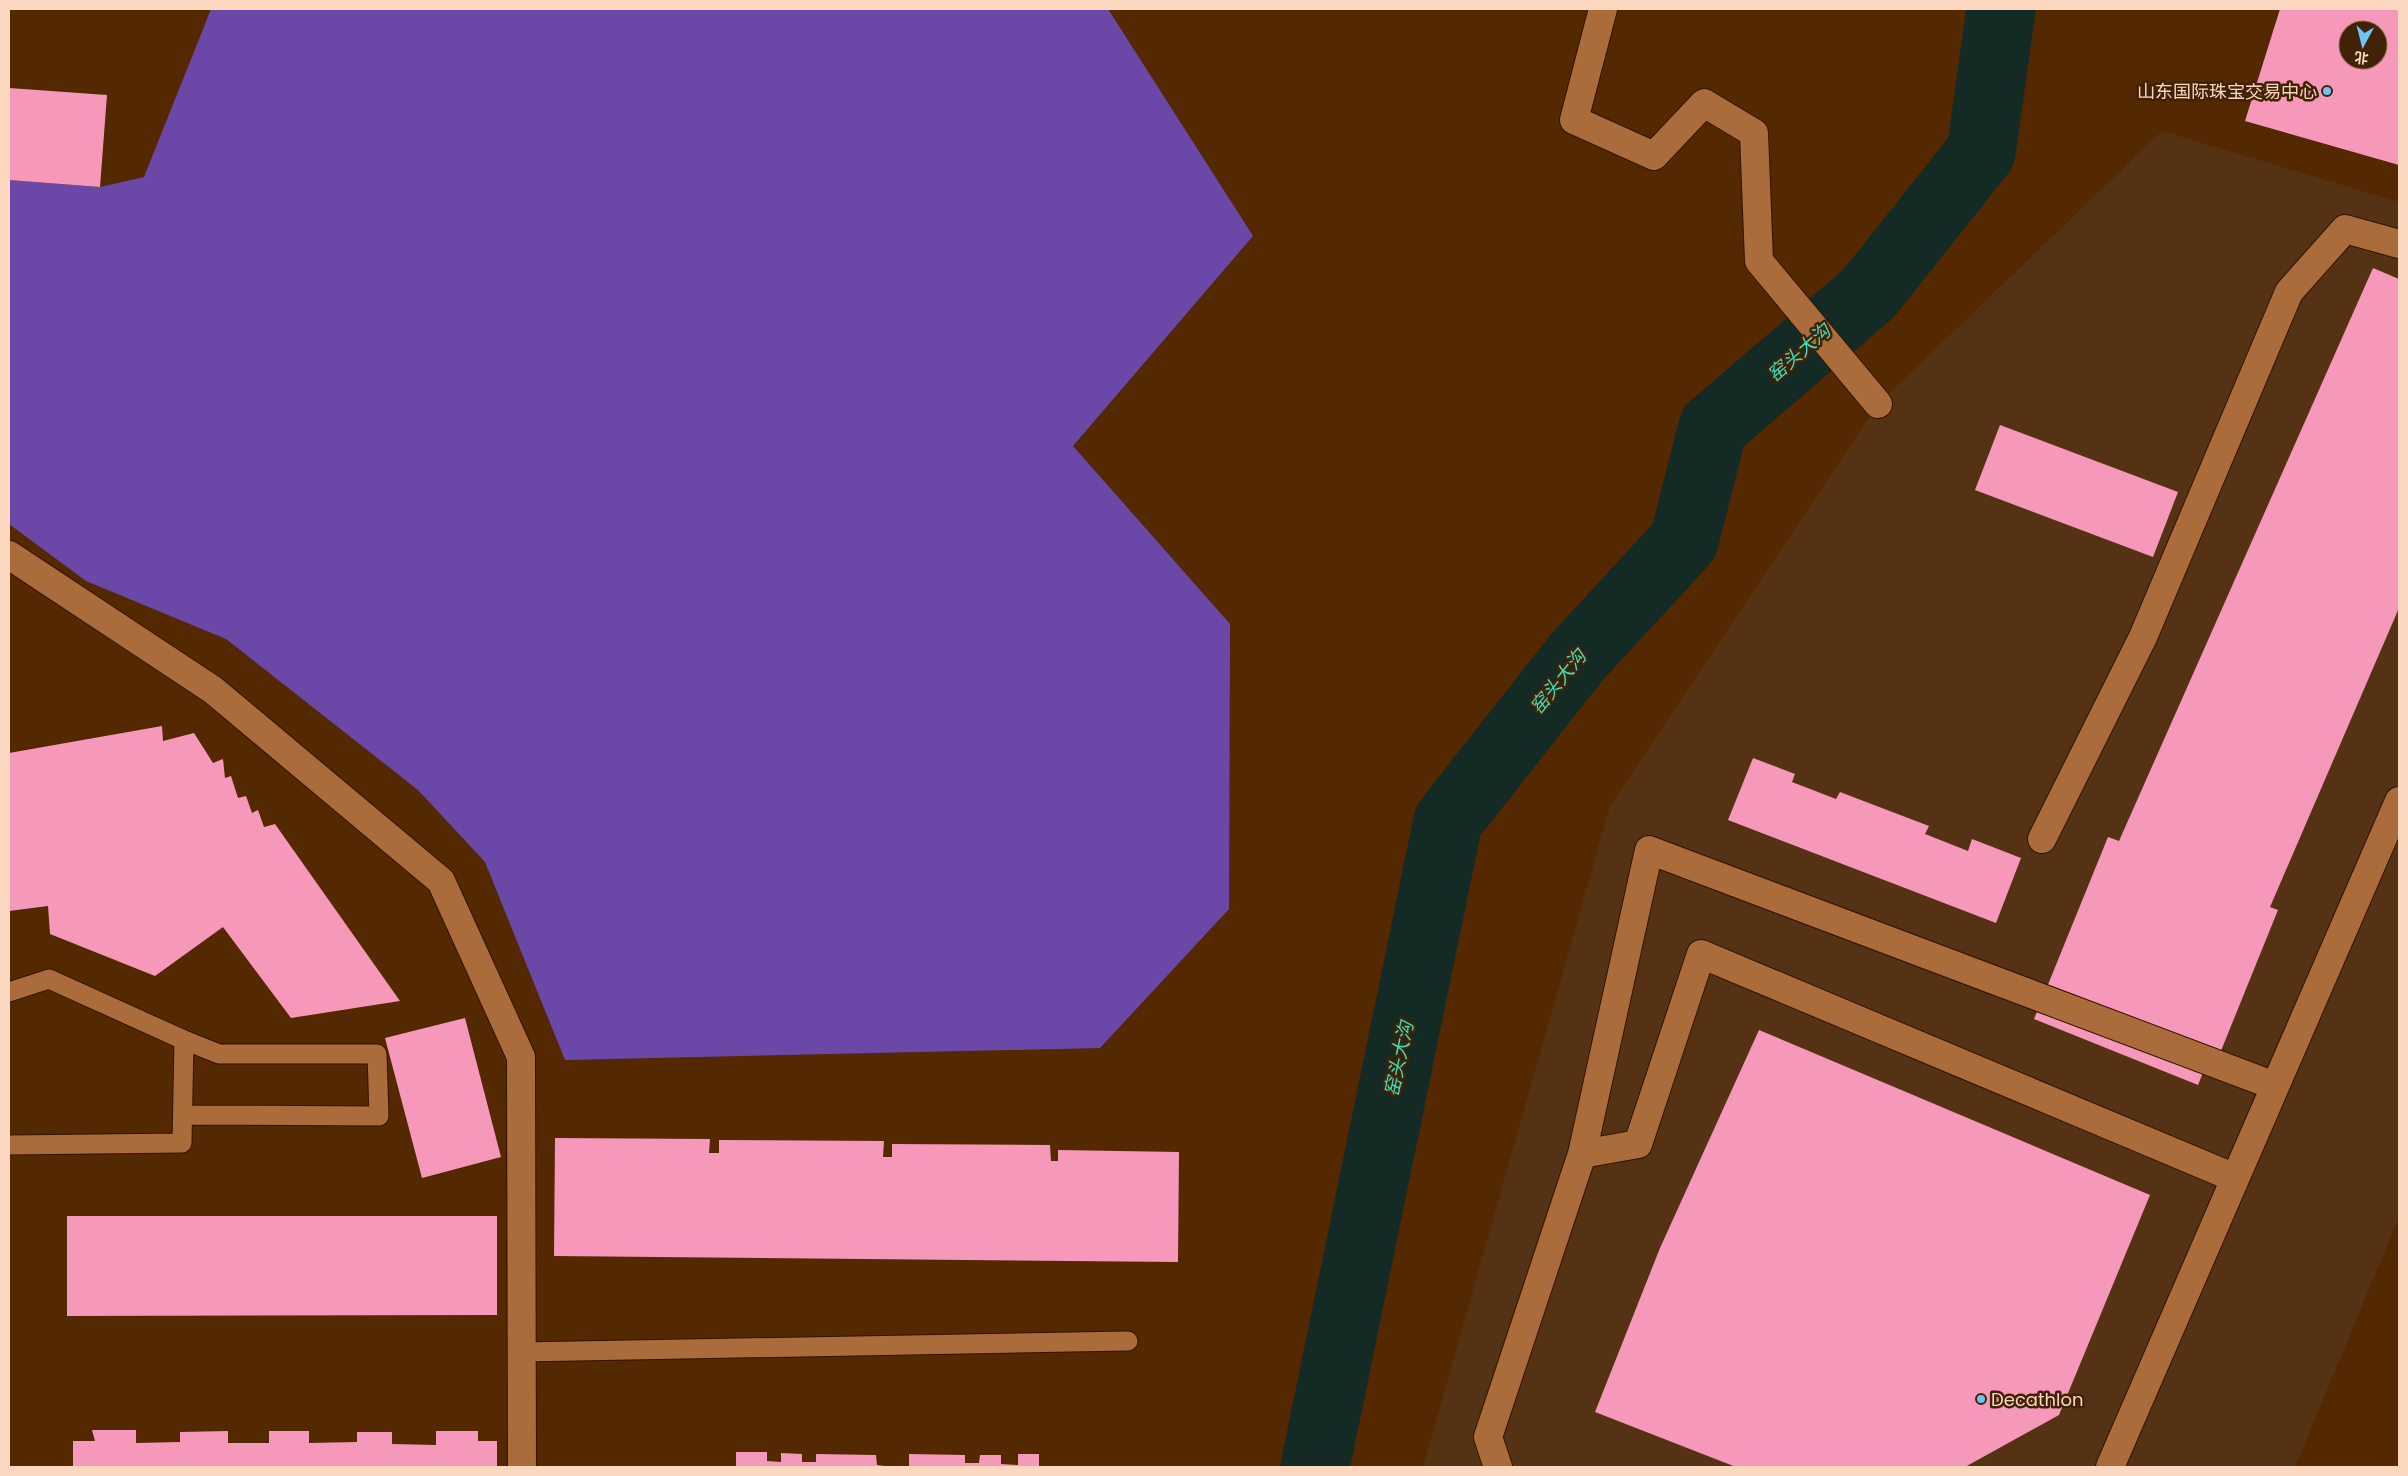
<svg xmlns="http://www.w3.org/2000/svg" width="2408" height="1476" viewBox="0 0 2408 1476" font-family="Poppins,'Noto Sans SC',sans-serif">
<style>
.built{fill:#563215}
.forest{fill:#6b48a8}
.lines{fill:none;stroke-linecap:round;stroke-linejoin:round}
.river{stroke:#142a25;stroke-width:69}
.building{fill:#f698b9;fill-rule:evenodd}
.service-casing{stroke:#321300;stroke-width:21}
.minor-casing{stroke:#321300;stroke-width:30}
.service{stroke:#ab6c3b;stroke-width:19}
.minor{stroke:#ab6c3b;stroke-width:28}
.poi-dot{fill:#6fc2f4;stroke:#422207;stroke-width:2}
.labels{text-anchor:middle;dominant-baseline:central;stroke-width:5;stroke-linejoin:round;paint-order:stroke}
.poi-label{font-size:18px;fill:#fbd8bf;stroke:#422207;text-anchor:end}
.water-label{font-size:19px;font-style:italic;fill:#33e3c4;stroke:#422207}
</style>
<rect width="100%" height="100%" fill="#542800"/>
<path class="built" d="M2162,131L2399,202V1217L2295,1467H1423L1610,806L1878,404Z"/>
<path class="forest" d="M211,9H1108L1253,236L1073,446L1230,624L1229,909L1100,1048L565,1060L485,862L418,790L226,639L86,581L9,524V180L100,187L144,177Z"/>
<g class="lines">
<path class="river" d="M1315,1467L1448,821L1577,657L1684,541L1713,427L1869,293L1981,152L2001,9"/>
</g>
<path class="building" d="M2280,9H2399V165L2245,121ZM2348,30H2378V60H2348Z
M9,88L107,95L100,187L9,180Z
M2373,268L2399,279V608L2270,907L2278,910L2214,1068L2206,1065L2198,1085L2034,1019L2108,837L2119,841Z
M2000,425L2178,492L2153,557L1975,490Z
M162,726L163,741L194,733L213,763L223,759L225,778L231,776L238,798L246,796L252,813L258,810L264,827L275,824L400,1001L291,1018L223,927L155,976L50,934L48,906L9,911V753Z
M1753,758L1795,774L1792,782L1836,799L1840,792L1929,826L1925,834L1968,851L1972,839L2021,858L1996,923L1728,820Z
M465,1018L501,1157L422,1178L385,1038Z
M1759,1030L2150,1195L2059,1415L1965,1467H1736L1595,1412L1660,1248Z
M555,1138L710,1139L709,1153H719V1140L884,1141L883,1157H892V1144L1050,1145L1051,1161H1058V1150L1179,1152L1178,1262L554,1256Z
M67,1216H497V1315L67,1316Z
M92,1430H136V1443L180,1442V1432L228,1431V1443H269V1431H309V1443L357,1442V1432H392V1444L436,1445V1431H478V1441H497V1467H73V1441H95Z
M736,1452H767V1461L781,1462V1453L802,1454V1462H816V1454L876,1455L877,1465L892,1467H736Z
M909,1454L965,1455V1463H979L980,1455H1001V1464L1018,1465V1454H1039V1467H909Z"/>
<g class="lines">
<defs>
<path id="service" d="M9,992L49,979L184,1040L182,1143L9,1145
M183,1115L379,1116L377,1054H219L184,1040
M522,1352L1128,1341"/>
<path id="minor" d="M1603,9L1574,120L1654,156L1704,103L1754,133L1759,261L1878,404
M9,555L213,690L441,881L521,1057L522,1467
M2042,839L2143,637L2289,292L2345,229L2399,244
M1582,1154L1649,850L2275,1086
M1498,1467L1488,1437L1582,1154L1638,1144L1701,954L2235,1178
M2110,1467L2399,801"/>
</defs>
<use href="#service" class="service-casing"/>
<use href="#minor" class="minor-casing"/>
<use href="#service" class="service"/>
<use href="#minor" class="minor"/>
</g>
<g class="poi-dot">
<circle cx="2327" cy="91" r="5"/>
<circle cx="1981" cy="1399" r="5"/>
</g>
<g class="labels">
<g class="poi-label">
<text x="2317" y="91">山东国际珠宝交易中心</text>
<text x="1991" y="1399" text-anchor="start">Decathlon</text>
</g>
<g class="water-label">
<text transform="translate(1799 353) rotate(-41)">窑头大沟</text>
<text transform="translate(1558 682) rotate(-51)">窑头大沟</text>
<text transform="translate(1399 1059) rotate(-78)">窑头大沟</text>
</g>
</g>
<rect width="2408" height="1476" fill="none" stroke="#fbd8bf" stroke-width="20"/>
<g transform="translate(2363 45) rotate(187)"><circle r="24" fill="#422207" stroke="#8c6b51"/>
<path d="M0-4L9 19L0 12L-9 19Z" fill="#6fc2f4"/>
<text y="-8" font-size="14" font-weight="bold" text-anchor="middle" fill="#fbd8bf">北</text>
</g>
</svg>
